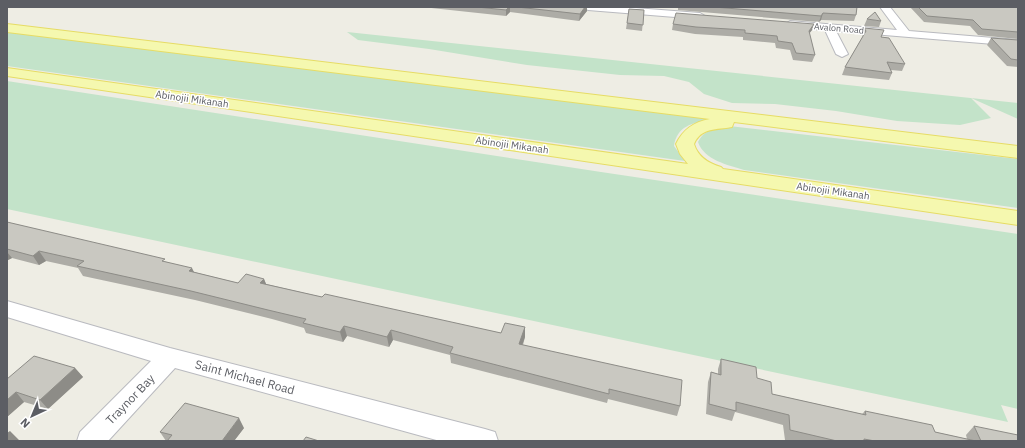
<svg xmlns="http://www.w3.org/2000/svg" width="1025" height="448" viewBox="0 0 1025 448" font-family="'IBM Plex Sans',sans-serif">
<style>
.green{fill:#c3e3c9}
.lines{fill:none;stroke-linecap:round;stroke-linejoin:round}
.street-casing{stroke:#b9babf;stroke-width:2}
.primary-casing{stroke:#e6dc65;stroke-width:2}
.street{fill:#fff;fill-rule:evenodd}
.primary{fill:#f5f8af;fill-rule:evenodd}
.wall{fill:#adaca6}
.shaded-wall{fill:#8d8c87}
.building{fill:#c9c8c1;stroke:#8d8c87}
.labels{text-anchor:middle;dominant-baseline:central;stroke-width:3;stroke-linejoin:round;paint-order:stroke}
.far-street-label{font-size:9px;fill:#5c5e64;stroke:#fff}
.street-label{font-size:10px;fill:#5c5e64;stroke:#fff}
.near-street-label{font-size:12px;fill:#5c5e64;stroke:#fff}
</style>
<rect width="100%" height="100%" fill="#eeede4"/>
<path class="green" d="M7,30L710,117V120C692,123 677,126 674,146L685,161L7,66Z
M347,32L1018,103V119L971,98L991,118L960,125L897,121L836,111L775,104L732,103L704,94L689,82L664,76L620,75L527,65L429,49L358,40Z
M7,81L601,172L1018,234V409L1001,405L1008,422L7,209Z
M729,126L1018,159V208L744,170C728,165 704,160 698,142C705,129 715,128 729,126Z"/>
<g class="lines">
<defs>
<path id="street" d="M583,7H622L700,13L705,16L700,19L588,10Z
M880,7H890L909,31L1018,40V46L836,31L848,54L842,57L836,54L825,30L790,27L785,24L790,21L897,30Z
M7,301L170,348L485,429L495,432L498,441H440L175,368L108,441H77L80,432L151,361L7,317Z"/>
<path id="primary" d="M7,24L1018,146V158L734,122L732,127C717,130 701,127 694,144C698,157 708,163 721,167L723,169L1018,211V225L7,76V68L688,164L680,154L676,144C683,129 694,122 710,119L7,32Z"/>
</defs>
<use href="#street" class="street-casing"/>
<use href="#primary" class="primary-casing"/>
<use href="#street" class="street"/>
<use href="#primary" class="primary"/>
</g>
<path class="wall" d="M159,7H182L168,8Z
M422,7H587V11L579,21L510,12L506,16Z
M678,7H857L856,15L854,21L821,20L819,22L678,10Z
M910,7H1018V39L978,35L970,26L924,22Z
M629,9L644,10L642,31L626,29Z
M867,19L881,21L879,27L864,26Z
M673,24L812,30L809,34L815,55L812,62L793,60L790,50L776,48L775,43L743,40V37L695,34L672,30Z
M864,28L882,37L905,64L902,71L891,70L892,73L889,80L842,75L845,67L863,36L862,35Z
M991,38L1018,40V67L1007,66L987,45Z
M7,222L167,262L194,272L238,283L264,279L266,284L322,297L501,333L525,327V337L523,345L680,406L677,416L608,399L607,403L451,363L450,355L393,340L389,347L347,336L343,342L306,333L304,328L272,319L195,300L83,276L78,268L46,261L39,265L12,258L8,260H7Z
M721,359L757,378L772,394L862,414L865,411L935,432L967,439L966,435L974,426L1018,441H789L785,440L783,425L735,412L732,421L706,414L708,382L711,372L718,374V369Z
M75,368L83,377L48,409L24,402L7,417V379Z
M244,428L234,441H166L160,432Z"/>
<path class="shaded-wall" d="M167,7H182L168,8Z
M509,7H510V12L506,16V10Z
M585,7H587V11L579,21L580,14Z
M823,13L821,20L819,22L821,16Z
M814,24L812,30L806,37L809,31Z
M39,251L46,261L39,265L33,256Z
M7,252L12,258L8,260L7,258Z
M192,268L197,278L189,271Z
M264,279L268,289L260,283Z
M344,326L347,336L343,342L340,332Z
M525,327V337L519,354V344Z
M391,330L393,340L389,347L387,337Z
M75,368L83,377L48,409L40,400Z
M16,392L24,402L7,417V400Z
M239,418L244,428L234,441H222Z
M10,431L19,440V441H7V433Z"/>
<path class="building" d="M477,7H509L506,10Z
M517,7H585L580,14Z
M714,7H857L856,15L823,13L821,16Z
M918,7H1018V32L982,29L973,20L927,16Z
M629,9L644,10L643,25L627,23Z
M875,12L881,21L867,19Z
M676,13L814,24L809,31L815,55L796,53L792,43L778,41L777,36L745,33V30L696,27L673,24Z
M864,28L884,30L881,37L889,38L905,64L887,62L892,73L845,67L866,31Z
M991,38L1018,40V60L1011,59Z
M7,222L165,259L162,261L192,268L189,271L238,283L246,274L264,279L260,283L322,297L325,294L501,333L505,323L525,327L519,344L682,380L680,406L609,389V394L450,353L453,347L391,330L387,337L344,326L340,332L303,323L306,319L268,310L191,291L77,266L84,261L39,251L33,256L7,249Z
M34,356L75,368L40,400L16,392L7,400V379Z
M721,359L756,367L757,378L771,382L772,394L866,415L865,411L932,425L935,432L976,441H875L864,439V441H837L790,430L789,415L736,402V411L709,404L711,372L721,375Z
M185,403L239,418L222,441H167L172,435L160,432Z
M974,426L1018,435V441H981Z
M306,437L319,441H303Z"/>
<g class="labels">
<g class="far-street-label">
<text transform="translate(839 28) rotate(5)">Avalon Road</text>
</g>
<g class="street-label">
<text transform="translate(192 99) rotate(8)">Abinojii Mikanah</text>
<text transform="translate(512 145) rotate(8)">Abinojii Mikanah</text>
<text transform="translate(833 191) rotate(8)">Abinojii Mikanah</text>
</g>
<g class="near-street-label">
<text transform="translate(245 377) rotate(15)">Saint Michael Road</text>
<text transform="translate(130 399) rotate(-46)">Traynor Bay</text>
</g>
</g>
<rect width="1025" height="448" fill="none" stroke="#5c5e64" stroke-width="16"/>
<g transform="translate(32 416) rotate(224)" stroke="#ffffff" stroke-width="3" paint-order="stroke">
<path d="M0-3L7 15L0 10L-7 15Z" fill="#5c5e64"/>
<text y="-6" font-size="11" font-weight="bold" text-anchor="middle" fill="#5c5e64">N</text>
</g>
</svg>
